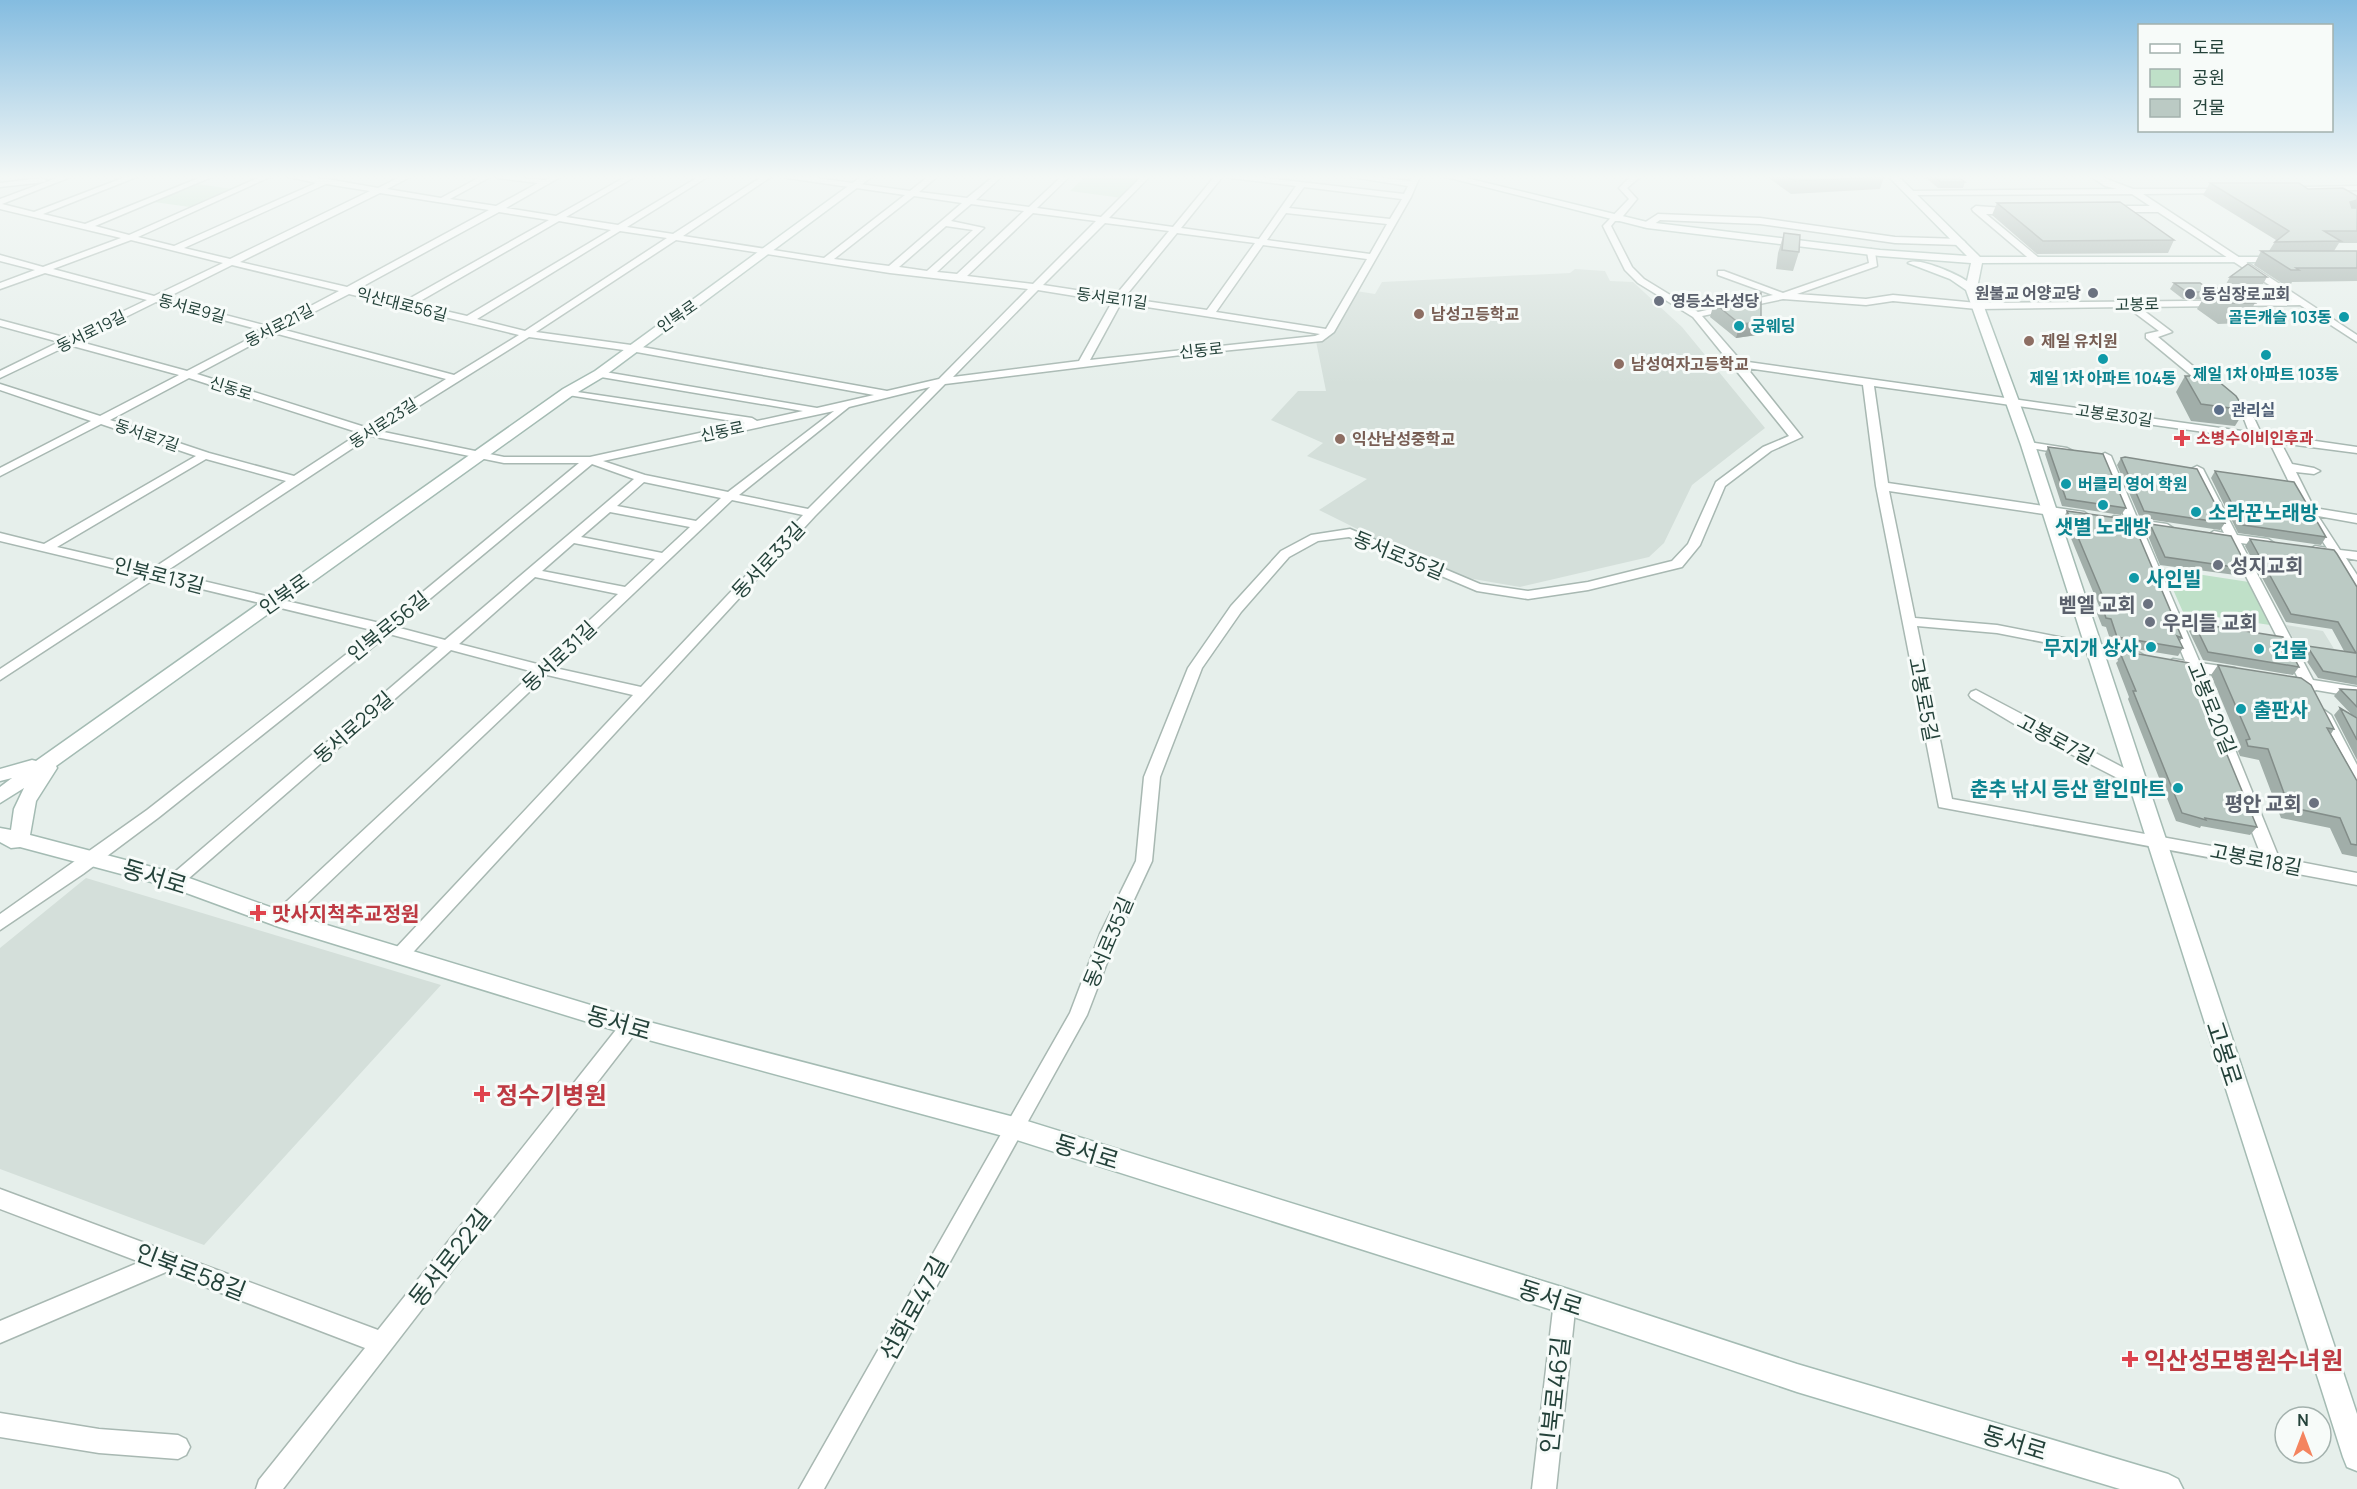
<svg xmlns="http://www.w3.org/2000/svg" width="2357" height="1489" viewBox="0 0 2357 1489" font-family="Manrope,'Noto Sans KR',sans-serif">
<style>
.built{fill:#d4dfda}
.green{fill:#bfe0c8}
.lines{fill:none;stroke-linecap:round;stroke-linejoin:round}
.street-casing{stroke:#a8b8b2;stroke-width:3}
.secondary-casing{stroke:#a4bbb3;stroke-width:3}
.street{fill:#fff;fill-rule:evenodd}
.secondary{fill:#fff;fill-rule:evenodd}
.wall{fill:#a1aea9}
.shaded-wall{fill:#838d89}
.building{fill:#bbcac4;stroke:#838d89;stroke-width:1.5}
.worship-dot{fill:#6b7280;stroke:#f7fbf9;stroke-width:2}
.education-dot{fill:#8d6e63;stroke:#f7fbf9;stroke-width:2}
.culture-dot{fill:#0f9aa8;stroke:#f7fbf9;stroke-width:2}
.service-dot{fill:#5c6f8a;stroke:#f7fbf9;stroke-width:2}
.health-dot{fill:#e0444e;stroke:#f7fbf9;stroke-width:2}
.labels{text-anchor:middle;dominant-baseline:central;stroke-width:6;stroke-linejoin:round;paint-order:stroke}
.far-worship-label{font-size:16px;font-weight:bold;fill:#5b616d;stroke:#f7fbf9;text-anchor:start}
.far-street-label{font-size:16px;fill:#24423a;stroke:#f7fbf9}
.far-education-label{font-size:16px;font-weight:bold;fill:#785e54;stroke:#f7fbf9;text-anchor:start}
.far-culture-label{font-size:16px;font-weight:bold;fill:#0d838f;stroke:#f7fbf9;text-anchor:start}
.far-service-label{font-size:16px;font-weight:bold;fill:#4e5e75;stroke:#f7fbf9;text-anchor:start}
.far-health-label{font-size:16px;font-weight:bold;fill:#be3a42;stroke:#f7fbf9;text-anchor:start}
.culture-label{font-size:20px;font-weight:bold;fill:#0d838f;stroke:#f7fbf9;text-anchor:start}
.street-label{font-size:20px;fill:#24423a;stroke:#f7fbf9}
.worship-label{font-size:20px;font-weight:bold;fill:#5b616d;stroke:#f7fbf9;text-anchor:start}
.health-label{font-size:20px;font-weight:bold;fill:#be3a42;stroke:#f7fbf9;text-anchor:start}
.near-street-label{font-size:24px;fill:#24423a;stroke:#f7fbf9}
.near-health-label{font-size:24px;font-weight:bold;fill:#be3a42;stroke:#f7fbf9;text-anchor:start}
</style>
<rect width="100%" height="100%" fill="#e6efeb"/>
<path class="built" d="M1575,269L1605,271L1610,281L1633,282L1682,327L1765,428L1692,485L1664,543L1649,557L1520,587L1450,575L1319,510L1367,479L1307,456L1323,443L1271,420L1298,391H1326L1316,341L1356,291L1375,294L1382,282L1570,273Z
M2286,625L2323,631L2336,652L2298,647Z
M86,878L441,985L204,1245L0,1169V948Z"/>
<path class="green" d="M1086,176L1141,178L1122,198L1070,191Z
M198,184L232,189L190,207L154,202Z
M2164,569L2249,582L2270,625L2183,612Z"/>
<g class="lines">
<defs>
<path id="street" d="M62,176H73L2,204L34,212L128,176H139L43,214L85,224L204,176H214L95,226L129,235L262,176H272L138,237L174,246L316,183L285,176L327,179L378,188L402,176H412L387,189L441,198L482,176H492L450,199L496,206L538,183L498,178L494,176L546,180L553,176H562L506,208L556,216L627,176H636L566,217L618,225L700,176H709L627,227L673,234L763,176H772L683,236L824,258L905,195L787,178L783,176H802L910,191L929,176H938L919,192L967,198L994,176H1002L976,200L1029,207L1062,176H1070L1037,208L1101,217L1142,176H1150L1109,218L1173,227L1215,176H1223L1181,228L1259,239L1296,186L1231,178L1227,176H1249L1404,194L1408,186L1346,176H1366L1410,181L1412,176H1420L1411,197L1334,332L1322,341L1181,355L945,384L815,516L405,961L399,963L393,961L390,956L393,951L633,695L547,675L285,924L279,926L273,924L270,919L273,914L534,672L451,650L181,885H169L167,881L169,877L438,647L389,634L158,818L83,874L0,930V914L147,810L376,631L156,578L0,680V669L143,575L0,541V533L44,544L196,456L101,424L0,476V468L91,421L0,390V384L100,416L179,375L69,345L0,378V371L59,342L0,326V320L67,338L147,300L45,273L0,289V283L35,270L0,261V255L43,267L121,238L0,209V199ZM326,184L370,191L230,259L184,248ZM1304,187L1402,199L1390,219L1289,208ZM380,193L489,210L347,287L240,262ZM914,196L962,203L889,266L834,259ZM971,204L1024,211L957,274L937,272L984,228L951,221ZM499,212L549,220L405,301L356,290ZM1033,213L1096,221L1033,284L967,276ZM1286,213L1387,224L1370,254L1267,240ZM559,221L611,230L467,316L415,304ZM1105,223L1169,231L1115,296L1043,285ZM946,226L973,230L927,271L899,267ZM620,231L667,238L525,331L477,319ZM1177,233L1255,243L1207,310L1124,298ZM131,240L223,263L154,296L53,269ZM676,240L890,273L1028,289L939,379L887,391L631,345L536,332ZM1263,245L1367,259L1326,329L1216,312ZM232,265L339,291L271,327L164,299ZM1038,290L1112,302L1079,361L953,377ZM349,294L519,335L454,375L281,329ZM156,302L264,331L187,371L77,341ZM1121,303L1320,334L1315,336L1090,360ZM274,333L446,379L368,428L197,374ZM529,337L631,351L874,395L817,408L599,371L595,372V376L803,411L757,421L752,418L564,390L563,392L568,395L745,423L590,457H504L379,431ZM189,378L360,433L294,476L209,453L110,420ZM930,387L808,509L739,495L849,407ZM834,411L728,492L645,475L603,461ZM371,436L504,463H579L384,624L165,572ZM206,459L286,481L152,569L57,547ZM592,464L634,479L445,640L396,627ZM644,482L721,498L696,521L617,506ZM732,500L803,515L641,687L555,668ZM610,512L690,527L662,553L581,537ZM574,543L655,559L625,587L542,571ZM535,577L618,594L541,665L459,644Z
M1631,176H1641L1627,188L1637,199L1619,221H1615L1611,226L1632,267L1644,279L1698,312L1773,295L1718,275V271H1724L1783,293L1869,263L1867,252L1871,249L1875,252L1877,266L1797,294L1866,299L1893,295L1977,303L2292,300L2158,212H2111L2107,209L2111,206H2150L2132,194L1911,195L1907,193L1911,191L2117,189L2105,186L2090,176H2099L2133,189H2229V193H2226L2143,194L2357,335V342L2300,305L2139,307L2172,332L2158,337L2253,416L2261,433L2357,447V453L2281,443L2292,464L2314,468L2320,471L2314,474L2296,472L2314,508L2357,515V523L2318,516L2340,550L2357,552V560L2346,558L2357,575V589L2352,588L2332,556L2311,553L2309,550L2315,546L2327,548L2303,511L2269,441L1874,386L1888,483L2084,512L2090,516L2084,520L1889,491L1915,618L1997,625L2140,653L2147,657L2140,661L1997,633L1917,626L1952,799L2261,855L2189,670L2168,666L2166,663L2173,659L2185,661L2129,526L2110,523L2108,520L2114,516L2125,518L2099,456L2105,453L2111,456L2138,520L2167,524L2173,528L2167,532L2142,528L2200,663L2235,668L2242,673L2235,678L2204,673L2279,858L2357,873V885L1939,807L1876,486L1863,385L1747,368L1802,437L1771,451L1725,486L1700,545L1682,567L1588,590L1528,599L1477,591L1349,537L1318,541L1289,557L1241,612L1202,668L1160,777L1152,861L1118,934L1087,1015L824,1489H799L1070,1013L1100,934L1136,861L1144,777L1188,668L1231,606L1281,551L1311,535L1350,529L1480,584L1528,591L1588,582L1672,561L1688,544L1716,482L1763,447L1789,436L1693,317L1638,283L1625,270L1603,226L1629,199L1619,188ZM1783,299L1866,305L1893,301L1977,309L2127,307L2159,331L2146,334V338L2244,419L2249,432L1741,361L1702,316Z
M42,178L46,180L45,182L0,187V183Z
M2357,186V190L2304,191L2300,189L2304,187Z
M1976,206L2018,209L2019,211L2015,214H1986L2039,258V262H2033L1973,211L1972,209Z
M1658,214L1760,218L1895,237L1961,239L1965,242L1961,245L1895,243L1760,224L1660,220L1650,227H1644V223Z
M2028,442L2067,448L2073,451L2067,454L2024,447L2022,445Z
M2197,466L2203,469L2237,535L2268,539L2274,543L2268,547L2241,543L2313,680L2357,687V697L2316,690L2310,693L2303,688L2284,684L2282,681L2284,678H2298L2228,541L2210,538L2208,535L2214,531L2224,533L2191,469Z
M1976,690L2141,777L2144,781L2136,786L2131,785L2026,731L1971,698L1969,695L1971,692Z
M2324,710L2331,715L2357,765V785L2349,780L2317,715Z
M630,1018L637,1021L639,1026L637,1031L283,1489H256L259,1480L365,1348L166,1272L0,1343V1321L140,1262L0,1209V1189L378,1330L623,1021Z
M1565,1290L1573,1293L1576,1301L1556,1489H1532L1554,1301L1557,1293Z
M0,1413L99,1429L178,1435L186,1439L190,1447L186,1455L178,1459L99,1453L0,1437Z"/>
<path id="secondary" d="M862,176H873L603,377L573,395L56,766L57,768L36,801L30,835L175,873L284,912L630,1017L1014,1117L1565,1288L1797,1364L2168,1474L2178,1479L2183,1489H2120L1797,1392L1565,1314L1014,1139L630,1035L279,927L170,887L20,847L11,848L0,842V828L11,830L14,809L24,788L0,803V787L12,778L0,781V769L32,760L36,761L563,389L595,371Z
M1442,176H1458L1647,222L1880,250L1967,256L1888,176H1898L1980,257H2284V261L2280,262L1982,263L1977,288L2035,445L2357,1414V1471L2347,1467L2343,1457L2021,445L1966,290L1950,279L1908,263C1917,256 1957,274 1967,281L1971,263L1880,256L1647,228Z"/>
</defs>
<use href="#street" class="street-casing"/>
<use href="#secondary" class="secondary-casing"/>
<use href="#street" class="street"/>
<use href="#secondary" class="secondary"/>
</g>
<path class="wall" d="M1766,176H1883L1884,177L1880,189L1791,194Z
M1924,176H1957L1965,182L1963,188H1938Z
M2210,183L2308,189L2357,207L2356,208H2357V243H2339L2334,251L2357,268V281L2292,282L2291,284H2283L2254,265L2261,251H2269L2276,240L2203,195Z
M1997,203L2174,240L2168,253L2037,254L1992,215Z
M1784,233L1799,252L1793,271L1776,269L1778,253Z
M2230,277H2267L2263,284H2226Z
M2174,283L2208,289L2255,303L2244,323L2218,324L2197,309L2203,299H2183L2170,289Z
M1714,303L1757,335L1736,338L1710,317Z
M2185,376L2245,410L2235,426L2191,421L2176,392Z
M2048,447L2126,508L2121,515L2062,506L2045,454Z
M2121,458L2225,523L2220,530L2140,518L2117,465Z
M2215,471L2326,537L2321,545L2238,533L2211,478Z
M2067,511L2182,638L2180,641L2183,648L2178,656L2112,645L2106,627L2102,626L2096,611L2099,606L2063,519Z
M2150,524L2248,569L2243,576L2160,565L2146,531Z
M2250,539L2357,587V685L2318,678L2302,654L2307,646L2344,651L2332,629L2286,622L2245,546Z
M2194,623L2299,667L2293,675L2203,660L2189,631Z
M2122,651L2257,827L2250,835L2201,826L2200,828L2176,821L2128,699L2129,697L2116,663L2118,661L2117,658Z
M2218,665L2334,729L2331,734L2357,781V857L2342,854L2330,828L2281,818L2259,760L2240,756L2238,751L2241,747L2211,675Z
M2340,689L2357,690V760L2334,715L2340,708L2351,714L2334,696Z"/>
<path class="shaded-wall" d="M2357,200V207L2354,211L2343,214L2350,202Z
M1761,322L1757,335L1736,338L1740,324Z"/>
<path class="building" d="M1786,176H1883L1884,177L1795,181Z
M1933,176H1957L1965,182H1941Z
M2210,183H2299L2308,189L2343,188L2357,196V200L2350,202L2352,208H2357V231H2324L2341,241L2275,242L2289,231Z
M2120,202L2174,240L2043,241L1997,203Z
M1784,233L1800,235L1799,252L1782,250Z
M2261,251H2357V268H2296L2299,270H2291Z
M2248,264L2267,277H2230Z
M2174,283H2200L2208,289L2206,292H2187Z
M2208,288H2234L2255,303H2230Z
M1761,293V322L1740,324L1714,303Z
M2185,376H2212L2236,396L2245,410L2201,404Z
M2048,447L2103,454L2126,508L2066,499Z
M2125,457L2197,469L2225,523L2144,511L2121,458Z
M2215,471L2294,482L2326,537L2243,525Z
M2067,511L2132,520L2182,638L2177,636L2183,648L2117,637L2111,619L2106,618L2101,603L2106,604Z
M2150,524L2231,536L2248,569L2165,557Z
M2250,539L2334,550L2337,554L2357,587V677L2323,671L2307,646L2356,653L2338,622L2291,614Z
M2194,623L2283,637L2299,667L2208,652Z
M2122,651L2189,663L2257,827L2205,818L2206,820L2182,813L2133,691H2136L2121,655H2123Z
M2218,665L2301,678L2311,685L2334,729L2327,728L2357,781V845L2351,844L2340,818L2289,807L2268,749L2248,746L2246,740L2250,739Z
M2340,689L2357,690V707Z
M2340,708L2357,718V740Z"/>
<linearGradient id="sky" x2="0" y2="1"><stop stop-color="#84bce0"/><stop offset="0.46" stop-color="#f4f8f6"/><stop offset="1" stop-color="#f4f8f6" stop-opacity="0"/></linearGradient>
<rect width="2357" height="384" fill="url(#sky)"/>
<g class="worship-dot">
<circle cx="2093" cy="293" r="6"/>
<circle cx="2190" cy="294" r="6"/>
<circle cx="1659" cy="301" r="6"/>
<circle cx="2218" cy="565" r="6"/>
<circle cx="2148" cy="604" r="6"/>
<circle cx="2150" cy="622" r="6"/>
<circle cx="2314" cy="803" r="6"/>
</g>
<g class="education-dot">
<circle cx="1419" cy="314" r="6"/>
<circle cx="2029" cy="341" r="6"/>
<circle cx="1619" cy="364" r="6"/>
<circle cx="1340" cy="439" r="6"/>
</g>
<g class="culture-dot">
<circle cx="2344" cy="317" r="6"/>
<circle cx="1739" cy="326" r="6"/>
<circle cx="2266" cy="355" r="6"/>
<circle cx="2103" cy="359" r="6"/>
<circle cx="2066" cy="484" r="6"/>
<circle cx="2103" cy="505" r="6"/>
<circle cx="2196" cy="512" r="6"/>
<circle cx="2134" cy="578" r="6"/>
<circle cx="2151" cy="647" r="6"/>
<circle cx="2259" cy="649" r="6"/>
<circle cx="2241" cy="709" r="6"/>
<circle cx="2178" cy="788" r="6"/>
</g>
<circle class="service-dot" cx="2219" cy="410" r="6"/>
<g class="health-dot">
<path d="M2179 429h6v6h6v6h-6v6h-6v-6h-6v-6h6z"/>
<path d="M255 904h6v6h6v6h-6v6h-6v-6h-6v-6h6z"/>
<path d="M479 1085h6v6h6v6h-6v6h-6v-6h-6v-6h6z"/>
<path d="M2127 1350h6v6h6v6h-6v6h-6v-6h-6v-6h6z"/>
</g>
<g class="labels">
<g class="far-worship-label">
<text x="2081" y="293" text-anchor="end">원불교 어양교당</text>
<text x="2202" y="294">동심장로교회</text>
<text x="1671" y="301">영등소라성당</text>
</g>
<g class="far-street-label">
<text transform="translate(1112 298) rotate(8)">동서로11길</text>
<text transform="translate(402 304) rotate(14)">익산대로56길</text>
<text transform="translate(2137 304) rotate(-1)">고봉로</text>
<text transform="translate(192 308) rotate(15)">동서로9길</text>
<text transform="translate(677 316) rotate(-35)">인북로</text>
<text transform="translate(279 325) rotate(-27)">동서로21길</text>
<text transform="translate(91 331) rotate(-26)">동서로19길</text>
<text transform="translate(1201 350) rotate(-6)">신동로</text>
<text transform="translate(231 388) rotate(17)">신동로</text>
<text transform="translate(2114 415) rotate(8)">고봉로30길</text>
<text transform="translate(383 423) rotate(-33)">동서로23길</text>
<text transform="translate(722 431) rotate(-12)">신동로</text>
<text transform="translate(147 435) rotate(19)">동서로7길</text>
</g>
<g class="far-education-label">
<text x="1431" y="314">남성고등학교</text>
<text x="2041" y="341">제일 유치원</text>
<text x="1631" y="364">남성여자고등학교</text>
<text x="1352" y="439">익산남성중학교</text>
</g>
<g class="far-culture-label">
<text x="2332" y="317" text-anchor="end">골든캐슬 103동</text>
<text x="1751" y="326">궁웨딩</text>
<text x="2266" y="374" text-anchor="middle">제일 1차 아파트 103동</text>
<text x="2103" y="378" text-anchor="middle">제일 1차 아파트 104동</text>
<text x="2078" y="484">버클리 영어 학원</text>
</g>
<g class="far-service-label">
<text x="2231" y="410">관리실</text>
</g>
<g class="far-health-label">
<text x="2196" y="438">소병수이비인후과</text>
</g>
<g class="culture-label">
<text x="2208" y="512">소라꾼노래방</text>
<text x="2103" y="526" text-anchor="middle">샛별 노래방</text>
<text x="2146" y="578">사인빌</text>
<text x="2139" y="647" text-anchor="end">무지개 상사</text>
<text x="2271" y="649">건물</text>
<text x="2253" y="709">출판사</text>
<text x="2166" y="788" text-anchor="end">춘추 낚시 등산 할인마트</text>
</g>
<g class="street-label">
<text transform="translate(1399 555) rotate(22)">동서로35길</text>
<text transform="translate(768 560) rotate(-47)">동서로33길</text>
<text transform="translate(159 575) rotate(14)">인북로13길</text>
<text transform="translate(284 594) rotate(-35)">인북로</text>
<text transform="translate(388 626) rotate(-39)">인북로56길</text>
<text transform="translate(559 656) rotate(-43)">동서로31길</text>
<text transform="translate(1924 699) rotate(79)">고봉로5길</text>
<text transform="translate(2212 708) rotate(68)">고봉로20길</text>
<text transform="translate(353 727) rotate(-41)">동서로29길</text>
<text transform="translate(2056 739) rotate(28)">고봉로7길</text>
<text transform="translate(2256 859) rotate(11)">고봉로18길</text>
<text transform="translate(1108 942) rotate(-67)">동서로35길</text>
</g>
<g class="worship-label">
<text x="2230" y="565">성지교회</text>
<text x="2136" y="604" text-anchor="end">벧엘 교회</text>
<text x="2162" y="622">우리들 교회</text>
<text x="2302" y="803" text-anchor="end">평안 교회</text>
</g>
<g class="health-label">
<text x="272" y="913">맛사지척추교정원</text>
</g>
<g class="near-street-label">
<text transform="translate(155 876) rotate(17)">동서로</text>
<text transform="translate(619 1022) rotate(16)">동서로</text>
<text transform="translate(2225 1053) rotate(72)">고봉로</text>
<text transform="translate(1087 1151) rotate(17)">동서로</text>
<text transform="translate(449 1257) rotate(-52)">동서로22길</text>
<text transform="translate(191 1271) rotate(21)">인북로58길</text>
<text transform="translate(1551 1297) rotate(18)">동서로</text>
<text transform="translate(913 1308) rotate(-61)">선화로47길</text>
<text transform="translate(1554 1395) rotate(-84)">인북로46길</text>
<text transform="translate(2015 1442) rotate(17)">동서로</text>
</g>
<g class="near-health-label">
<text x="496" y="1094">정수기병원</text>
<text x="2144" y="1359">익산성모병원수녀원</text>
</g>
</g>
<rect x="2138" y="24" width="195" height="108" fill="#f7fbf9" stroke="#a3b1ad" stroke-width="1.5"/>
<rect x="2150" y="44" width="30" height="9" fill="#ffffff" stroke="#a3b1ad" stroke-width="1.5"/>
<text x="2192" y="54" font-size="18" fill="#24423a">도로</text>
<rect x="2150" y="69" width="30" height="18" fill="#bfe0c8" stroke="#a3b1ad" stroke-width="1.5"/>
<text x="2192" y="84" font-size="18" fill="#24423a">공원</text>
<rect x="2150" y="99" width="30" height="18" fill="#bbcac4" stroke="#a3b1ad" stroke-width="1.5"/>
<text x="2192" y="114" font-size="18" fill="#24423a">건물</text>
<g transform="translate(2303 1435)"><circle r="28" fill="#f7fbf9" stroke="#a3b1ad" stroke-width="1.5"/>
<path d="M0-4.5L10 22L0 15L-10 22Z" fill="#f4845f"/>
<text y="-9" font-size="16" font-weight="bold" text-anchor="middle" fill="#24423a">N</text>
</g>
</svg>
